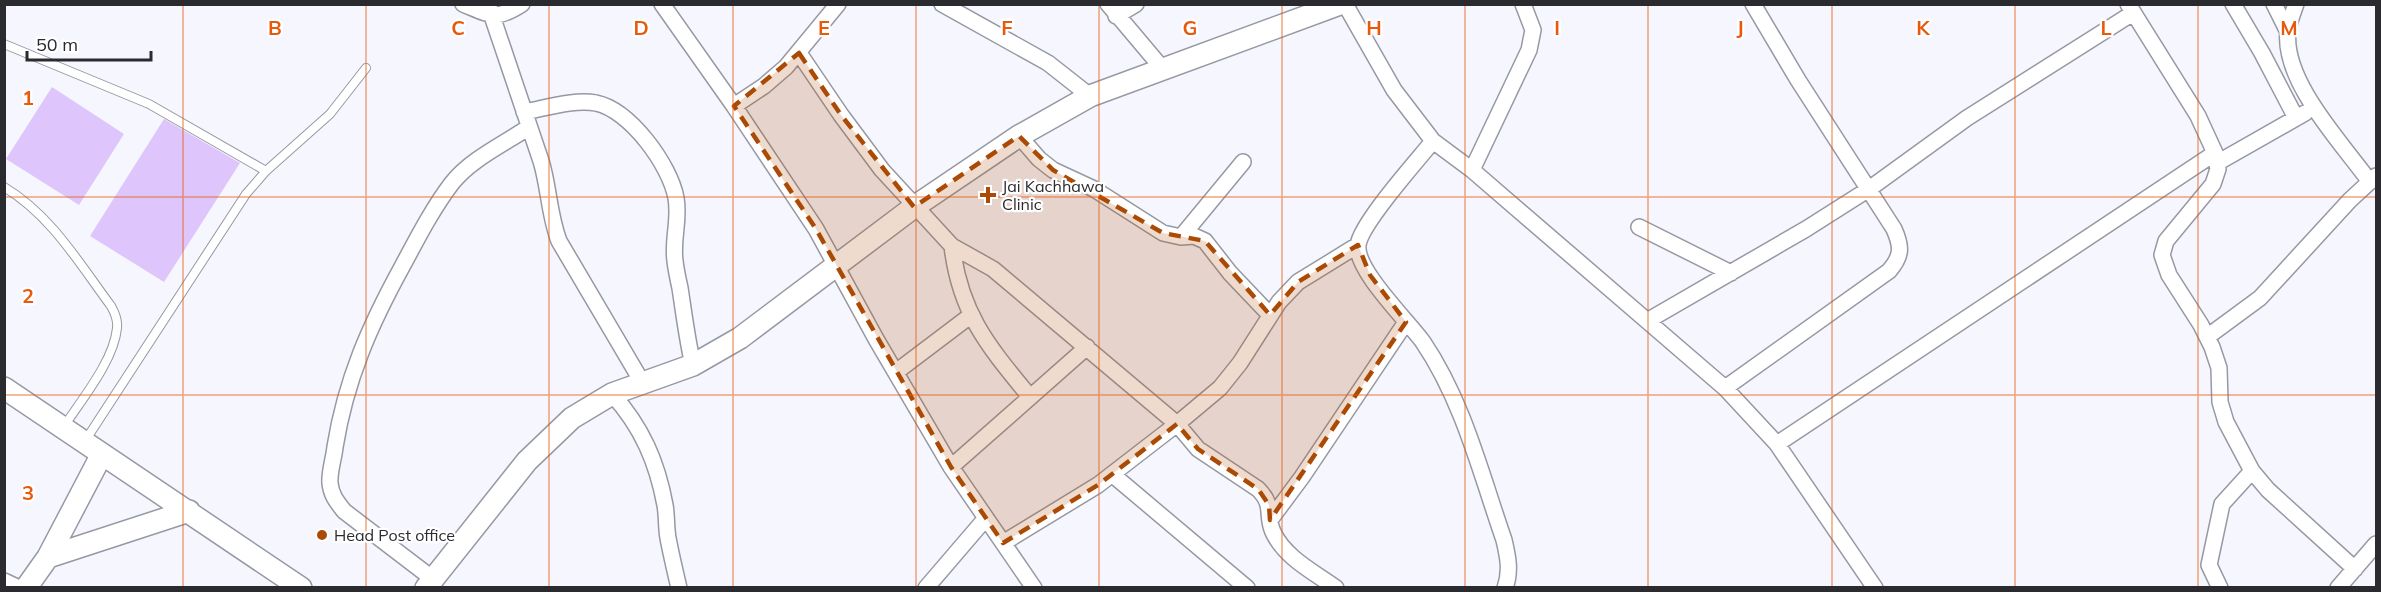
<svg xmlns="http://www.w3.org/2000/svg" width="2381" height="592" viewBox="0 0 2381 592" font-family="Mulish,sans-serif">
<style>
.building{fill:#dec6fc}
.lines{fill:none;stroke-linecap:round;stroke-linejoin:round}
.lane-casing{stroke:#9698a3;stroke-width:10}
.street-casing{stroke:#9698a3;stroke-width:18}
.secondary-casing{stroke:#9698a3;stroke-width:24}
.lane{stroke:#fff;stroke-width:8}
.street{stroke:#fff;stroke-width:15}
.secondary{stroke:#fff;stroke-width:21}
.marked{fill:#ab4a04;fill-opacity:0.2;stroke:#ab4a04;stroke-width:4.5;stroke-dasharray:12 8;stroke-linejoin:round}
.grid{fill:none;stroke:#e8590c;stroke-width:1.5;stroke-opacity:0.55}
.poi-dot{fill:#ab4a04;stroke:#fff;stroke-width:2}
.labels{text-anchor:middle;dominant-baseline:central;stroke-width:4.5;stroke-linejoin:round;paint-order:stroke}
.poi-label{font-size:16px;fill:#2a2a2f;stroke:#fff;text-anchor:start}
.grid-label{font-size:20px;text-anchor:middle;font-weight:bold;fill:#e8590c;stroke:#fff;stroke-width:4.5;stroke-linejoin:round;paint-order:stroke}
</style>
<rect width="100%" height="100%" fill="#f6f7fe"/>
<path class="building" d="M52,87L124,134L79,205L6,159Z
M164,119L240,163L164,282L90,236Z"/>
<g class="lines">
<defs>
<path id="lane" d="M4,44L149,104L266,171
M4,187C51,215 79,263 111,306C115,313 118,320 117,328C114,361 81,400 63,428
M85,441L246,194L266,171L330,114L366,68"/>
<path id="street" d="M463,4C490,15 496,21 522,4
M488,4L541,161C549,187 549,215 559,241L642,382
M662,4L734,106L816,229L876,339L951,467L1034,588
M942,4L1048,63L1090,96
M1108,4L1162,68
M1345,4L1394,90L1433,141L1472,170L1725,388L1777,444L1875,588
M2128,4L2198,116L2215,153L2218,169L2213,184L2166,241L2162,255L2169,275L2201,325L2212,347L2219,368L2220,402L2226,422L2252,471L2268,490L2355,569
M2233,4L2262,53L2296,118
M2274,4L2288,32
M2296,4C2293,13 2289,22 2288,31C2282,81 2342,143 2370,182
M1116,16L1136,4
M799,53L841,115L882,170L952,246L993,269L1177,424L1198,449L1258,489C1275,506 1265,514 1273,532C1285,558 1314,572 1336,588
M734,106L764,86L786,67L838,4
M524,112C546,108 574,99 596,103C630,110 670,165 676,198C680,219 672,240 675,261C676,270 678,279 680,288C684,314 687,339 693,365
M1019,136L1039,159L1053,170L1094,189L1163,233L1181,237L1194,236L1205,241L1230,273L1270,315
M1433,141C1417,161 1361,223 1358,245C1355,270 1408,321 1423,342C1463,401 1481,474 1504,540C1508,557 1511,571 1505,588
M2217,163L2305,113
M1472,170L1529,50L1533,30L1523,4
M1639,227L1731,273
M1181,237L1243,162
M952,246C960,314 989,347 1030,397
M1647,321L1806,229L1869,189L1967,118L2133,13
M2207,337L2260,298L2350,200L2376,176
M896,372L970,316
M1725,388L1889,271C1902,256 1902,247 1894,229L1798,80L1753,4
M612,394C642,427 657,462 665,505C667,516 666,527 668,538C671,554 675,571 679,588
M1777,444L2215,153
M951,467L1087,347
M1113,475L1247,588
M1270,520L1302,477L1406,322
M1003,543L1098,485L1177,424L1220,388L1240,363L1279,302L1298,282L1358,245
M433,579L344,511C337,502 331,495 330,483C329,472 334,458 335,447C346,379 370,325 403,265C418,237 433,208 452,183C471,159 504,144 529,127
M4,581L19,588
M926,588L986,518
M2220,588L2209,565L2222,504L2252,471
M2338,588L2376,544"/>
<path id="secondary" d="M4,388L301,588
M48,557L189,511
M26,588L48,557L102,454
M426,588L527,461L572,418L612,394L693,365L740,338L914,207L1019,136L1090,96L1340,4"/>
</defs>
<use href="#lane" class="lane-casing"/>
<use href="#street" class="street-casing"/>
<use href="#secondary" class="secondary-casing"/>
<use href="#lane" class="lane"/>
<use href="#street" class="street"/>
<use href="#secondary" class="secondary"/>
</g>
<path class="marked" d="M799,53L841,115L914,207L1019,136L1053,170L1163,233L1205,241L1270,315L1298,282L1358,245L1370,275L1406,322L1270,520L1269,505L1258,489L1198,449L1177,424L1098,485L1003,543L951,467L816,229L734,106Z"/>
<path class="grid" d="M183,4V588M366,4V588M549,4V588M733,4V588M916,4V588M1099,4V588M1282,4V588M1465,4V588M1648,4V588M1832,4V588M2015,4V588M2198,4V588M4,197H2376M4,395H2376"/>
<g class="poi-dot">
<path d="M985 186h6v6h6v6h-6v6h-6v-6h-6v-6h6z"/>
<circle cx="322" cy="535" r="6"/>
</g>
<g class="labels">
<g class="poi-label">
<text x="1002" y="186">Jai Kachhawa<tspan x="1002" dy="18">Clinic</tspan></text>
<text x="334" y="535">Head Post office</text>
</g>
</g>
<g class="grid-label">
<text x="275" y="35">B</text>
<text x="458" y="35">C</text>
<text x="641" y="35">D</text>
<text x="824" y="35">E</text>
<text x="1007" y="35">F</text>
<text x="1190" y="35">G</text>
<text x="1374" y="35">H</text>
<text x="1557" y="35">I</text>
<text x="1740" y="35">J</text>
<text x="1923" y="35">K</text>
<text x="2106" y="35">L</text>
<text x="2289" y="35">M</text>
<text x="28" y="105">1</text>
<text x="28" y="303">2</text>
<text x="28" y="500">3</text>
</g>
<rect width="2381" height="592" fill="none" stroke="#2a2a2f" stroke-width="12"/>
<path d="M27 51v9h124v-9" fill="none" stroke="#2a2a2f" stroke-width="3"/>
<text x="36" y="51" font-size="18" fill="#2a2a2f" stroke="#ffffff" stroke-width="4.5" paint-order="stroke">50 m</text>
</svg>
